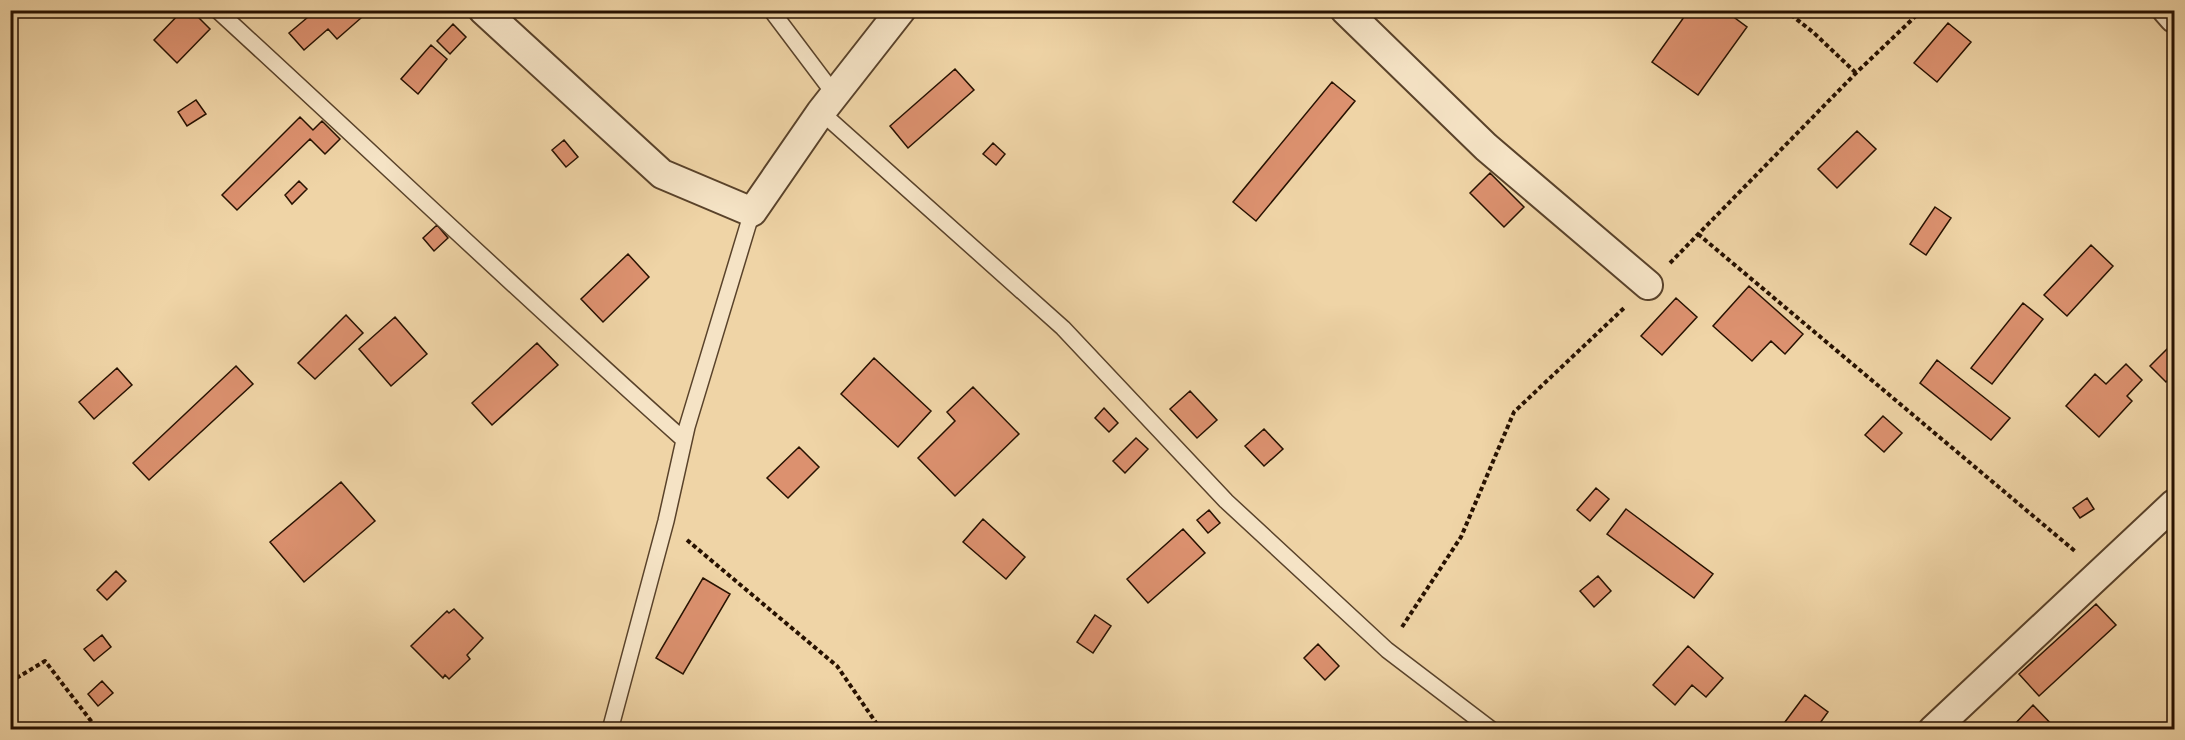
<svg xmlns="http://www.w3.org/2000/svg" width="2185" height="740" viewBox="0 0 2185 740" font-family="'Libre Caslon Text',serif">
<style>
.building{fill:#dc916f;stroke:#271100;stroke-width:1.5}
.lines{fill:none;stroke-linecap:round;stroke-linejoin:round}
.service-casing{stroke:#59422a;stroke-width:18}
.minor-casing{stroke:#59422a;stroke-width:32}
.path{stroke:#271100;stroke-width:4;stroke-dasharray:4.5 3;stroke-linecap:butt}
.service{stroke:#f5e3c5;stroke-width:15}
.minor{stroke:#f5e3c5;stroke-width:28}
</style>
<rect width="100%" height="100%" fill="#efd4a6"/>
<filter id="stains"><feTurbulence type="fractalNoise" baseFrequency=".00333" numOctaves="4"/><feColorMatrix values="0 0 0 0 .2 0 0 0 0 .09 0 0 0 0 .02 0 0 0 .5 -.17"/></filter>
<radialGradient id="worn" r=".72"><stop offset=".6" stop-color="#630" stop-opacity="0"/><stop offset="1" stop-color="#630" stop-opacity=".3"/></radialGradient>
<path class="building" d="M183,10H191L210,29L177,63L154,40Z
M312,10H355L361,18L337,39L328,29L304,50L289,33L314,12Z
M1689,10H1724L1747,27L1698,95L1652,62Z
M1948,23L1971,42L1937,82L1914,63Z
M453,24L466,37L450,54L437,41Z
M431,45L447,59L418,94L401,79Z
M955,69L974,90L908,148L890,126Z
M1332,82L1355,101L1256,221L1233,202Z
M196,100L206,114L187,126L178,112Z
M300,117L313,130L322,121L340,139L325,154L310,139L237,210L222,195Z
M1857,131L1876,149L1837,188L1818,169Z
M564,140L578,157L566,167L552,150Z
M993,143L1005,154L996,165L983,154Z
M1490,173L1524,207L1504,227L1470,193Z
M299,181L307,189L292,204L285,195Z
M1935,207L1951,218L1926,255L1910,244Z
M437,225L448,238L434,251L423,238Z
M2091,245L2113,266L2067,316L2044,295Z
M628,254L649,277L603,322L581,299Z
M1749,286L1803,334L1785,354L1771,341L1752,361L1713,326Z
M1676,298L1697,317L1662,355L1641,336Z
M2023,303L2043,319L1992,384L1971,368Z
M346,315L363,333L315,379L298,363Z
M395,317L427,354L391,386L359,349Z
M2174,342V374L2166,382L2150,366Z
M537,343L558,365L492,425L472,403Z
M874,358L931,411L898,447L841,394Z
M1937,360L2010,418L1991,440L1920,383Z
M2126,364L2142,380L2127,396L2132,401L2099,437L2066,406L2095,374L2106,384Z
M236,366L253,384L149,480L133,463Z
M117,368L132,385L94,419L79,402Z
M973,387L1019,434L955,496L918,458L955,421L947,412Z
M1190,391L1217,420L1197,438L1170,409Z
M1104,408L1118,423L1109,432L1095,418Z
M1883,416L1902,433L1884,452L1865,435Z
M1264,429L1283,449L1264,466L1245,446Z
M1136,438L1148,449L1125,473L1113,461Z
M799,447L819,467L788,498L767,478Z
M341,482L375,521L304,582L270,542Z
M1596,488L1609,499L1590,521L1577,510Z
M2087,498L2094,509L2080,518L2073,508Z
M1626,509L1713,574L1694,598L1607,534Z
M1209,510L1220,523L1208,533L1197,520Z
M983,519L1025,557L1006,579L963,542Z
M1183,529L1205,553L1148,603L1127,579Z
M116,571L126,581L107,600L97,590Z
M1598,576L1611,591L1594,607L1580,591Z
M703,578L730,594L683,674L656,658Z
M2096,604L2116,625L2039,696L2019,674Z
M454,609L483,638L467,655L470,659L449,679L445,675L443,678L411,646L447,611L449,613Z
M1095,615L1111,626L1093,653L1077,642Z
M102,635L111,647L94,661L84,649Z
M1318,644L1339,666L1325,680L1304,658Z
M1688,646L1723,678L1706,697L1692,685L1675,705L1653,685Z
M102,681L113,693L98,706L88,694Z
M1805,695L1828,712L1815,730H1779Z
M2033,705L2057,730H2009Z
M645,726L701,730H645Z"/>
<g class="lines">
<defs>
<path id="service" d="M217,10C373,153 526,299 684,440
M771,10L835,95
M821,112L1063,328L1226,501L1387,650L1492,730
M610,730L666,521L687,427L752,212"/>
<path id="minor" d="M483,10L662,174L752,212L821,112L901,10
M1345,10L1486,147L1648,285
M2167,10L2174,18
M1933,730L2174,504"/>
</defs>
<use href="#service" class="service-casing"/>
<use href="#minor" class="minor-casing"/>
<path class="path" d="M1785,10L1814,33L1856,73
M1698,234L2076,552
M1670,263L1856,73L1922,10
M687,540L837,666L881,730
M1402,627L1461,537L1514,412L1624,308
M10,682L45,661L98,730"/>
<use href="#service" class="service"/>
<use href="#minor" class="minor"/>
</g>
<rect width="2185" height="740" fill="none" stroke="#efd4a6" stroke-width="36"/>
<rect x="12" y="12" width="2161" height="716" fill="none" stroke="#271100" stroke-width="3"/>
<rect x="18" y="18" width="2149" height="704" fill="none" stroke="#271100" stroke-width="1.5"/>
<rect width="100%" height="100%" filter="url(#stains)"/>
<rect width="100%" height="100%" fill="url(#worn)"/>
</svg>
